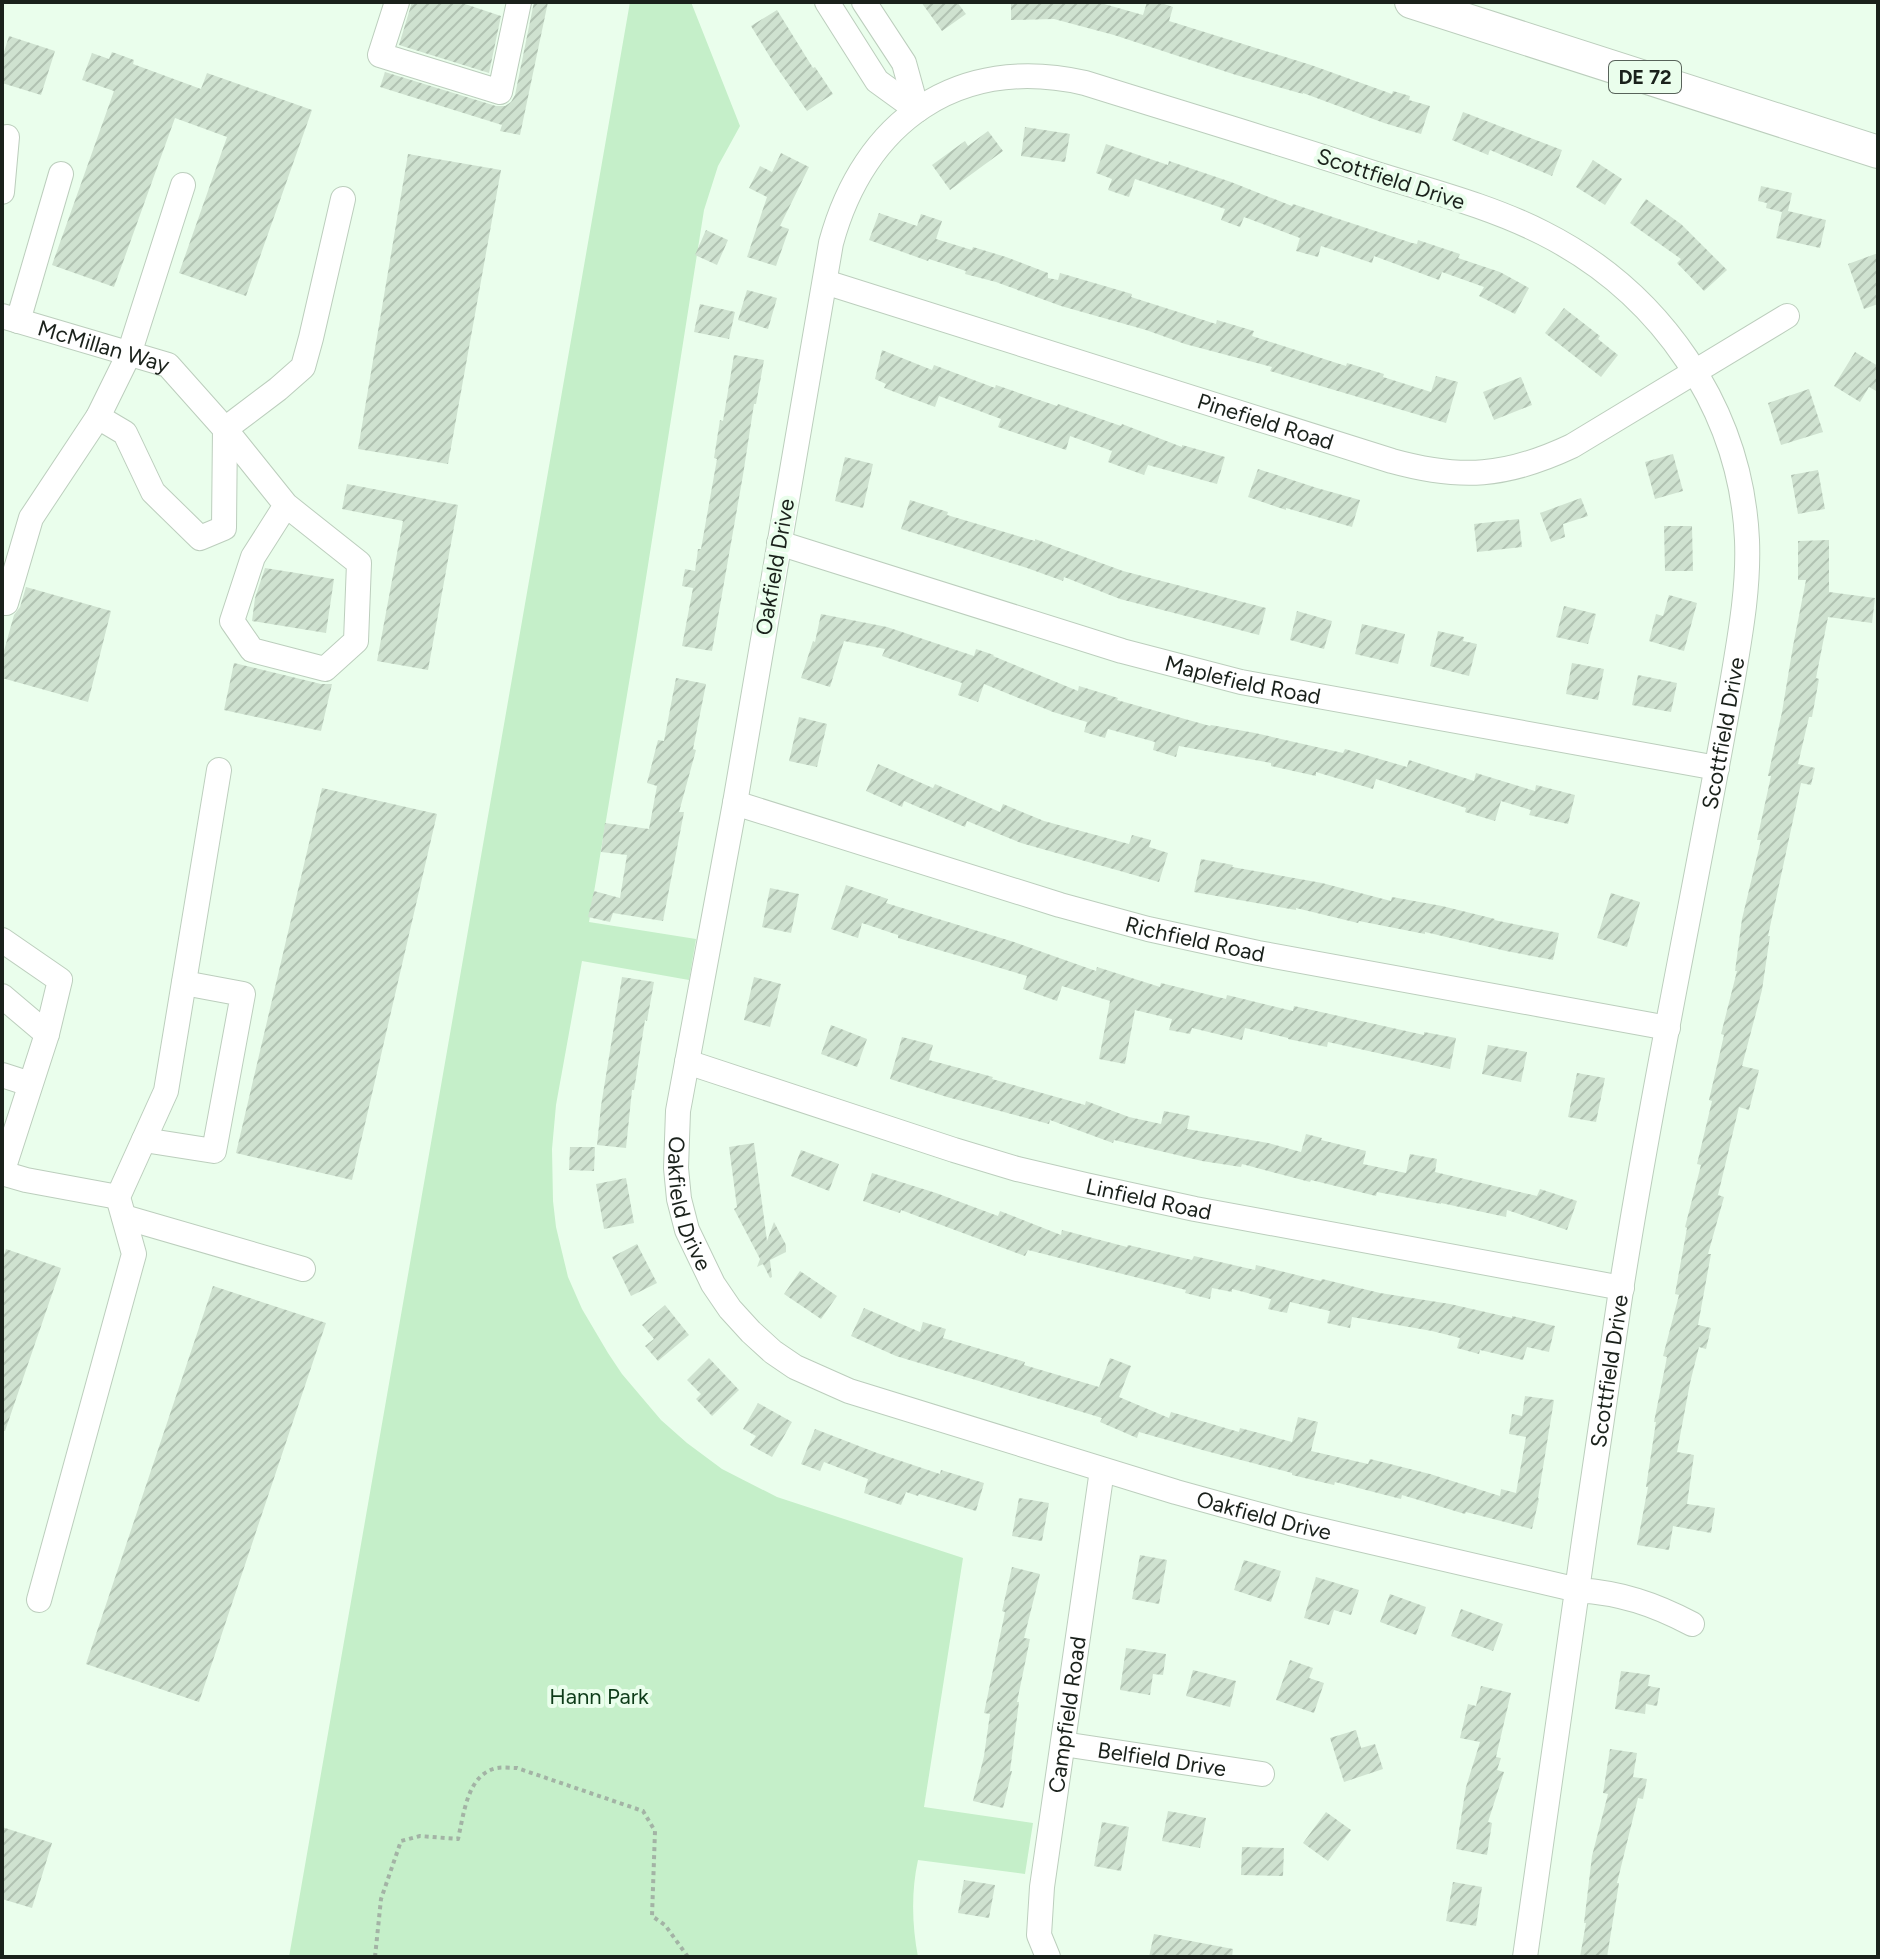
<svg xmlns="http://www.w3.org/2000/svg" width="1880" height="1959" viewBox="0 0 1880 1959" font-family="Figtree,sans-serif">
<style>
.park{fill:#c5efc9}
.building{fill:url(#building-hatch)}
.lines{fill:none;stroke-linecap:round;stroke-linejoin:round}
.minor-casing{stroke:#bccebd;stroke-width:26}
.major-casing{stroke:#bccebd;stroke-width:34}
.path{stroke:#a3b3a5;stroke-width:4;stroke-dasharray:4 4;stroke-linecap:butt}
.minor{stroke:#fff;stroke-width:24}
.major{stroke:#fff;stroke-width:32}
.labels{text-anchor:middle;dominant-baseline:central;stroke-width:8;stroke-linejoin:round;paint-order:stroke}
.shield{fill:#eafeec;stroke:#58635a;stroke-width:2}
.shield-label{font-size:20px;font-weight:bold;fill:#1a211b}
.street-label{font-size:22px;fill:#1a211b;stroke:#eafeec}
.park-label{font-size:22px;fill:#0e3c19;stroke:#eafeec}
</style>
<defs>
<pattern id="building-hatch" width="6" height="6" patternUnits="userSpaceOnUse" patternTransform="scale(2)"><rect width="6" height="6" fill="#cfe2d0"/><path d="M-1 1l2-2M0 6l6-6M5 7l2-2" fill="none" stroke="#b1c2b2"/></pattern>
</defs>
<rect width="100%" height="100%" fill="#eafeec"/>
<path class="park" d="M630,2H691L740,126L718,166L704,210L637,635L589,922L696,939L689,980L582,961L556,1105L552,1149L553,1201L556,1227L568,1277L582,1309L608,1353L622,1374L661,1420L687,1443L722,1469L777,1497L963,1558L924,1807L1033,1823L1025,1874L918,1860C911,1892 912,1925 918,1957H289Z"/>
<path class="building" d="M412,2H459L501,16L489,73L399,45Z
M534,2H548L520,135L500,131L502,125L380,87L385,72L496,106H505L511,102L515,95Z
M921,2H957L966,14L942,31Z
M1011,2H1097L1143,15L1147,2H1158L1173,7L1169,21L1311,65L1392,94L1393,91L1410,96L1409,100L1430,106L1421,134L1384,123L1303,93V94L1236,75L1114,35L1054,19L1011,20Z
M777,10L813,68L815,67L833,94L807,111L773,62L751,26Z
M9,36L55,51L41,95L2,83V58Z
M112,52L134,60L133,64L201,89L207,73L312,110L246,296L179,273L227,137L175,118L114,287L52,265L114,91L82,80L92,53L109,59Z
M1463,112L1562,150L1552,176L1490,150L1488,155L1452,140Z
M1025,127L1070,134L1065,162L1021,156Z
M988,131L1003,151L950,190L932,165L965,141L968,146Z
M1106,144L1168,165L1169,161L1231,182L1292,206L1293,204L1412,243L1417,244L1418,240L1460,254L1458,258L1500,272L1529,288L1515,314L1479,296L1484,287L1442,272L1439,280L1374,256L1372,263L1321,246L1318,257L1296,251L1300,238L1244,217L1240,227L1221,220L1225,209L1135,179L1129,197L1108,190L1112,179L1096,173Z
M781,153L809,167L780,226L789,229L776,266L747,257L767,197L749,188L760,166L772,172Z
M408,154L501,170L448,464L358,449Z
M1593,160L1622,179L1605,205L1576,187Z
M1761,186L1792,193L1788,211L1826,220L1820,248L1776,238L1782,212L1766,208L1767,203L1758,201Z
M1646,199L1681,224L1727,270L1704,291L1677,263L1681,259L1630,223Z
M879,213L917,226L921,214L942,221L936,239L972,250L973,247L1006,257L1048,273V278L1058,280L1060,273L1132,294L1131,297L1216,324L1217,320L1254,331L1252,336L1346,366L1347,363L1384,374L1383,377L1431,392L1436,376L1458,382L1446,423L1270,371L1272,367L1185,344L1146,330L1061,306L996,282L965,274L966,271L929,259L928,261L869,240Z
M706,230L728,240L717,265L695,255Z
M1878,253V304L1864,309L1848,264Z
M747,290L777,298L768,329L738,320Z
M700,304L735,312L729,339L694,332Z
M1564,308L1600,336L1598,339L1618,355L1601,377L1545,333Z
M882,350L932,370L934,365L995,388L996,385L1057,406L1058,404L1121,426L1122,424L1182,447V445L1225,457L1217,484L1148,465L1144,475L1108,462L1112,451L1070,436L1066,450L998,427L1001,419L939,396L935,407L884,388L886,384L875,379Z
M1855,352L1878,366V392L1869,387L1860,402L1834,386Z
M734,355L764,360L756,404H754L743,475L712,651L682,646L693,588L682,586L685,569L695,571L698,549H701L717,459L714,458L720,420L723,421Z
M1521,377L1532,405L1494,420L1483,392Z
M1809,389L1823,432L1781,445L1768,403Z
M1673,454L1683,491L1655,499L1645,462Z
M845,457L873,464L863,508L835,501Z
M1258,469L1317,488L1360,500L1352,527L1286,508V510L1248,497Z
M1818,470L1825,509L1798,514L1791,475Z
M347,484L458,505L428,670L377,661L403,521L342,509Z
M1581,498L1588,516L1563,524L1565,537L1551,542L1540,513Z
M910,500L948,512L947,515L1035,541V539L1123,571L1266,608L1259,635L1120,599L1064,577L1063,581L1027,568L901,529Z
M1519,519L1522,547L1477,552L1474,524Z
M1664,526H1692L1693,571H1665Z
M1829,540V592L1875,598L1872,623L1828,617L1816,678L1819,679L1812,717H1809L1798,764L1815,768L1811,785L1801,783L1768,936H1770L1762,990L1742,1066L1759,1070L1749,1110L1739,1107L1718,1195L1724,1197L1708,1254H1711L1698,1325L1711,1328L1706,1349L1699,1347L1690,1383L1677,1452L1694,1455L1687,1504L1715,1508L1711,1533L1673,1526L1669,1550L1637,1545L1648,1487H1646L1656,1422H1654L1667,1357L1663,1356L1679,1295L1675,1294L1687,1228L1685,1227L1701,1165L1697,1164L1712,1101L1709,1100L1724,1035L1721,1034L1737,971H1735L1742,919L1761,840H1757L1771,776H1768L1782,712L1793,646L1806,580H1798V541Z
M265,568L334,579L326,633L252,621L255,598Z
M26,587L111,611L88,702L2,678V658L14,615L20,607Z
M1669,595L1697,603L1684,651L1649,641L1656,614L1663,616Z
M1564,606L1596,614L1588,644L1556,637Z
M1297,611L1332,621L1324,649L1290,640Z
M821,614L887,627L974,656L976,649L994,655L993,656L1078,691L1079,686L1118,698L1117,700L1210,726L1211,725L1255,733L1343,753L1345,749L1407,767L1409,760L1474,781L1476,773L1535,791L1536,785L1575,795L1568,824L1529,815L1531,810L1501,801L1495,821L1465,812L1466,808L1376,779L1373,789L1316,772V776L1271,766V763L1179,746L1176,757L1153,750L1155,742L1108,729L1105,738L1084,732L1087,722L1053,712L984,684L978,702L958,695L962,683L882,656L885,649L844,641L830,687L801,678L813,641L815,642Z
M1362,624L1405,634L1398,664L1355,654Z
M1438,631L1464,637L1463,641L1477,644L1469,676L1430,666Z
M234,663L321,684H332L321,731L224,710Z
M1572,663L1604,669L1598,700L1566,694Z
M1638,675L1677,683L1671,712L1632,705Z
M676,678L706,684L693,749L696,750L679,812H684L663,921L613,913L610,922L588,917L594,891L620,898L627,855L601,852L605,823L649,829L657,786L647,783L658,740L664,741Z
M799,717L827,724L817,767L789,761Z
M878,764L933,788L935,784L1000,812L1003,804L1044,821L1129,844L1132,835L1151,840L1149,847L1168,853L1159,882L1021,843L967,821L965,827L904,801L902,807L866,791Z
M322,788L437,814L352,1180L236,1153Z
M1201,859L1233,865L1232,867L1322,883L1391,901L1392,897L1442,906L1495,919L1494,920L1559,933L1553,960L1506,951L1425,932V934L1359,921L1358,923L1296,908V910L1194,892Z
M846,885L888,899L886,903L1014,942L1096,971L1097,967L1160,987L1161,983L1226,999L1227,995L1293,1011L1294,1006L1424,1035V1032L1456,1038L1450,1069L1328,1042L1327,1047L1288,1039V1038L1245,1028L1242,1040L1192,1028L1190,1034L1169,1030L1172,1019L1135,1010L1125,1064L1099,1059L1110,1001L1062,986L1057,1001L1023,989L1027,976L898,938V935L862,923L858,938L831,929Z
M770,888L799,894L791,933L762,927Z
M1611,893L1640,902L1627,947L1597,938Z
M622,977L654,982L647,1021L645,1020L634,1090H632L626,1148L597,1145L601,1106Z
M754,977L781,984L770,1027L744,1020Z
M831,1025L867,1039L857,1067L821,1054Z
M902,1037L933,1045L929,1060L993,1077L992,1079L1085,1105L1086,1101L1129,1117L1161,1124L1164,1111L1190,1116L1187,1129L1268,1143L1301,1152L1306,1134L1322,1138L1321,1140L1366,1151L1363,1164L1406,1173L1410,1154L1437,1159L1435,1172L1537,1196L1540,1189L1577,1201L1567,1230L1507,1210L1506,1217L1441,1203V1204L1377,1192L1376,1196L1311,1180L1310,1182L1242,1164L1241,1167L1202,1161L1114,1140L1113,1143L1050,1120L1049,1124L947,1097L890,1079Z
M1488,1045L1527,1052L1521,1082L1482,1074Z
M1577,1073L1605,1078L1596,1122L1568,1117Z
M754,1143L767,1241L774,1222L786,1245V1252L770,1260L772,1277L770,1278L763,1264L757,1267L760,1259L734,1209L737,1207L729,1147Z
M570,1147H595L594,1171L569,1170Z
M801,1150L839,1164L829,1191L791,1176Z
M872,1173L936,1193L998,1216L1000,1211L1061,1235L1062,1230L1127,1247L1128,1245L1192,1260L1194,1256L1255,1270L1256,1265L1321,1281L1322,1279L1380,1293L1450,1304L1512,1318V1316L1555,1326L1549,1352L1527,1347L1523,1360L1480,1350L1479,1354L1457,1348L1460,1338L1432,1331L1352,1317L1350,1328L1327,1323L1330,1311L1290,1302L1287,1313L1268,1309L1271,1299L1232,1289V1292L1212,1288L1210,1299L1185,1293L1186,1290L1028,1250L1025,1256L901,1210L900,1213L863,1201Z
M626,1178L634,1223L604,1229L596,1184Z
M637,1244L657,1283L631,1296L612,1257Z
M6,1249L61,1268L5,1431H2V1261Z
M800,1271L837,1296L821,1319L784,1294Z
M213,1286L326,1323L199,1702L86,1664Z
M665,1305L689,1335L658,1361L645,1346L654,1339L642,1325Z
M864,1308L920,1332L923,1322L946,1329L943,1338L1025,1362L1024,1365L1099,1387L1110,1358L1131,1366L1119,1397L1169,1418L1171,1412L1239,1432L1240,1428L1292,1442L1298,1417L1318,1422L1311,1451L1368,1464L1370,1459L1430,1474L1500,1496L1501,1489L1516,1493L1526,1437L1509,1434L1512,1414L1522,1416L1525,1396L1554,1400L1538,1498L1539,1499L1532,1529L1466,1512L1465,1514L1402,1495L1401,1499L1335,1482L1334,1485L1292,1475V1473L1206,1451L1139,1432L1137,1438L1100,1422L1102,1418L896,1356L851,1336Z
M709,1358L739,1390L712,1416L696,1399L701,1394L687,1380Z
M758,1403L792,1422L772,1457L750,1445L756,1436L743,1429Z
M815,1429L877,1453L940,1474L941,1470L984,1483L976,1511L919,1494L918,1496L906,1492L901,1505L864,1493L868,1479L824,1462L820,1471L801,1464Z
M1019,1498L1049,1503L1042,1541L1012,1536Z
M1140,1555L1167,1560L1159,1604L1132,1599Z
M1244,1560L1281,1571L1271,1602L1234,1590Z
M1012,1567L1040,1574L1024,1638L1030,1639L1017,1702H1019L1010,1771H1012L1003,1808L973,1801L984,1756L990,1714L984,1713L1005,1612L1002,1611Z
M1316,1577L1359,1590L1351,1615L1334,1610L1329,1625L1304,1618Z
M1390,1594L1426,1607L1416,1635L1380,1622Z
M1461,1609L1503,1624L1493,1651L1451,1636Z
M1126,1648L1166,1654L1163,1675L1153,1674L1150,1695L1120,1690Z
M1290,1660L1313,1668L1309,1678L1324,1683L1314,1713L1276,1700Z
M1193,1670L1236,1681L1230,1707L1186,1696Z
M1621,1671L1650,1675L1648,1686L1660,1688L1657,1706L1646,1704L1645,1714L1615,1709Z
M1481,1686L1511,1693L1496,1757L1501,1758L1497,1770L1504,1772L1488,1822L1492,1823L1487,1855L1456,1849L1466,1787L1480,1742L1460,1738L1468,1704L1476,1706Z
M1356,1730L1361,1748L1375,1744L1383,1769L1344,1782L1330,1738Z
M1610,1749L1637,1753L1633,1777L1647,1779L1643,1799L1638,1798L1617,1883H1619L1607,1957H1580L1586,1923H1584L1592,1856L1608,1794L1603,1793Z
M1168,1811L1206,1818L1200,1848L1162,1841Z
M1326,1812L1351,1830L1328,1861L1303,1843Z
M1102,1822L1129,1827L1121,1871L1094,1866Z
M2,1827L52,1843L32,1908L2,1899Z
M1242,1847L1284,1848L1283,1876L1241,1875Z
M964,1880L995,1885L989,1918L958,1913Z
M1453,1882L1482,1887L1476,1926L1446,1921Z
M1154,1934L1233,1949L1232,1957H1149Z"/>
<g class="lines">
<defs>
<g id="minor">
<path d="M397,2L380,55L500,92L519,2"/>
<path d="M827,2L877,81L917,110"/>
<path d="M864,2L904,63L917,110"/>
<path d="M2,192L7,137"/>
<path id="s1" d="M825,282L1392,461C1461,480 1506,477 1572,446L1787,316"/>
<path id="s2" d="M2,316L168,365L225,429L286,505L253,557L232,621L252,650L325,669L356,641L359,563L286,505"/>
<path d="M18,321L61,174"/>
<path d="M98,417L125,433L153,492L200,538L224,528L225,429"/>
<path d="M225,429L278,389L303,367L311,338L343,199"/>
<path id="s3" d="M779,543L1122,651L1241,682L1717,768"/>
<path d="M6,603L31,518L98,417L129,354L183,185"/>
<path id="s4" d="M735,803L1060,905L1148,929L1258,953L1668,1028"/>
<path d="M2,940L60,980L47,1034L2,1173"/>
<path d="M2,996L47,1034"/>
<path id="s5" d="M687,1062L954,1150L1017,1169L1085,1185L1195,1209L1622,1288"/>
<path d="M2,1075L30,1084"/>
<path d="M144,1140L214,1151L243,994L184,983"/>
<path d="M2,1173L26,1180L118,1197"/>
<path d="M124,1217L303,1269"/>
<path d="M39,1600L134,1254L118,1197L166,1091L219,770"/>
<path id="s6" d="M1063,1744L1262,1774"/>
<path id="s7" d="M1048,1957L1039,1935L1042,1887L1102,1470"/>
<path id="s8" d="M1525,1957C1557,1735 1587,1512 1621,1290C1653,1087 1696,886 1732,684C1740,636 1749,588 1747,540C1741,408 1660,292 1543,233C1490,206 1430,191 1373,173C1277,142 1181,113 1085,83C958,54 864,121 831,243L735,803L678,1111L676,1168L679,1199L687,1230L713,1284L730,1309L751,1332L773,1352L795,1367L849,1391L1176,1492L1223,1505L1290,1523L1578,1590C1621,1593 1654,1604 1692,1624"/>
</g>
<path id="major" d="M1411,2L1878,152"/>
</defs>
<use href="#minor" class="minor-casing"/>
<use href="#major" class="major-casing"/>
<path class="path" d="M375,1957L381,1899L401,1841L420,1836L458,1839C464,1814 467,1774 497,1768C503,1767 511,1768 517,1768L643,1811L655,1831L652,1916L665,1925L688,1957"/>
<use href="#minor" class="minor"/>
<use href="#major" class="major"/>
</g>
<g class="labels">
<rect class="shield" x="1609" y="61" width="72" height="32" rx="6"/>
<g class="shield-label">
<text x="1645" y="77">DE 72</text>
</g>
<g class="street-label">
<text transform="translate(1391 179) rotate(18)">Scottfield Drive</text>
<text stroke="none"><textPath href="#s2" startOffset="106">McMillan Way</textPath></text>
<text stroke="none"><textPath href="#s1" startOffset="462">Pinefield Road</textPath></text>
<text transform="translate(775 567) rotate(-80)">Oakfield Drive</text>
<text stroke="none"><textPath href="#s3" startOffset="484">Maplefield Road</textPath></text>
<text stroke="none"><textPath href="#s8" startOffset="1240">Scottfield Drive</textPath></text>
<text stroke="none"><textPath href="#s4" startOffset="480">Richfield Road</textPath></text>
<text stroke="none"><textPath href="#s5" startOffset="482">Linfield Road</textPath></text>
<text stroke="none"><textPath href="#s8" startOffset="3616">Oakfield Drive</textPath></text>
<text stroke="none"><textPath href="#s8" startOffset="592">Scottfield Drive</textPath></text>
<text stroke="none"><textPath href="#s8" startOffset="4312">Oakfield Drive</textPath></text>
<text stroke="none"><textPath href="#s7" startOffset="246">Campfield Road</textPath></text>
<text stroke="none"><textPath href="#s6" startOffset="100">Belfield Drive</textPath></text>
</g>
<g class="park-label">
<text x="599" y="1696">Hann Park</text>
</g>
</g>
<rect width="1880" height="1959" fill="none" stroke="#1a211b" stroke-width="8"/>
</svg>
